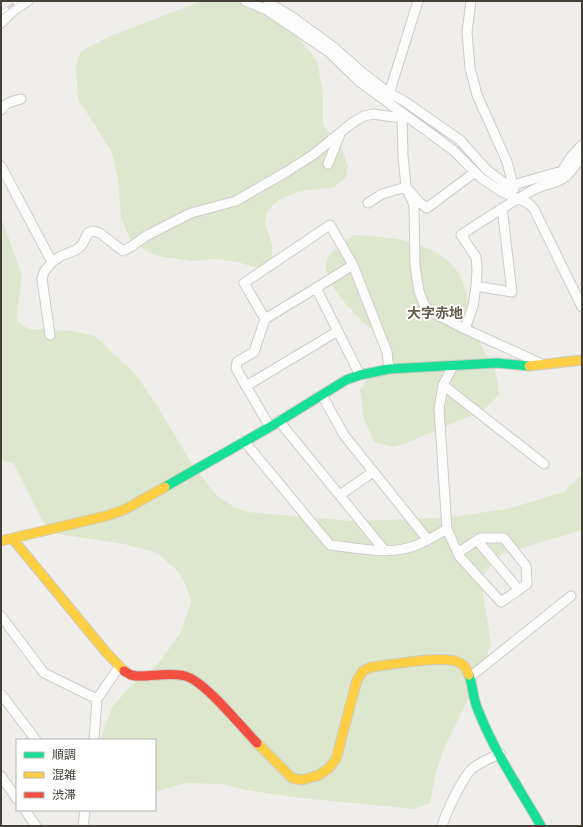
<svg xmlns="http://www.w3.org/2000/svg" width="583" height="827" viewBox="0 0 583 827" font-family="Poppins,'Noto Sans JP',sans-serif">
<style>
.green{fill:#dce7cd}
.lines{fill:none;stroke-linecap:round;stroke-linejoin:round}
.stream{stroke:#c0d6e9;stroke-width:2.5}
.street-casing{stroke:#cdccc8;stroke-width:11}
.fast-casing{stroke:#cdcbc2;stroke-width:11}
.slow-casing{stroke:#cdcbc2;stroke-width:11}
.jam-casing{stroke:#cdcbc2;stroke-width:11}
.street{stroke:#fdfcfc;stroke-width:9}
.fast{stroke:#16e098;stroke-width:9}
.slow{stroke:#ffcf43;stroke-width:9}
.jam{stroke:#f24e42;stroke-width:9}
.rail-casing{stroke:#d9d9d8;stroke-width:4}
.rail{stroke:#fff;stroke-width:2.5;stroke-dasharray:8;stroke-linecap:butt}
.labels{text-anchor:middle;dominant-baseline:central;stroke-width:3.5;stroke-linejoin:round;paint-order:stroke}
.quarter-label{font-size:14px;font-weight:bold;fill:#665e50;stroke:#fff}
</style>
<rect width="100%" height="100%" fill="#f0eeea"/>
<path class="green" d="M202,1H247L251,3L295,35L307,48L317,62L323,93V124L331,136L340,143L348,166L346,178L334,187L297,192L277,201L267,212L265,225L272,244V259L267,266L253,267L238,262L215,259L191,261L164,257L152,254L131,241L121,218L118,180L112,152L78,99L76,66L81,51L113,35Z
M1,217L22,275L17,315L18,321L21,325L29,329L73,331L95,336L136,375L156,404L192,464L216,495L234,507L248,512L350,521L444,518L507,509L564,492L578,478L582,477V530L502,554L490,566L481,580L491,644L483,667L443,751L435,776L430,803L414,809L301,798L246,790L223,784L185,783L155,792V740H100L112,708L129,687L157,665L180,634L191,602L187,588L178,571L157,553L124,544L58,534L44,523L13,463L1,461Z
M354,235C387,236 441,242 459,274C468,290 468,310 474,327C476,334 479,341 482,347C485,353 490,359 493,365C497,375 498,385 499,395L482,411L399,446L393,447L374,442L364,419L360,390L368,378L388,360C385,352 382,340 377,334C373,330 367,326 363,322C351,310 319,278 327,260C333,248 344,242 354,235Z"/>
<g class="lines">
<path class="stream" d="M258,1L266,5
M393,101L446,136
M460,146L484,173L492,179
M521,187L538,183"/>
<defs>
<path id="street" d="M245,1L265,9L329,52L360,82L453,150L481,178L502,192L528,203L534,209L582,307
M471,1L467,32L470,68L477,95L507,162L514,189
M265,9L269,3L291,16L336,49L363,73L389,93L404,101L460,140L487,170L507,185H513L562,171L571,157L582,145
M1,23L13,11L28,1
M388,97L418,1
M1,110C6,102 13,101 21,99
M402,114L403,156L406,187L414,205L415,267L419,291L425,307L432,312L465,329L542,364
M328,164L340,134
M1,166L52,262L61,256L76,250L82,245L88,233L93,231L100,233L123,251L132,246L146,236L191,213L236,201L286,172L313,155L352,123L364,116L373,114L401,118
M368,203L382,194L406,187L419,202L427,208L475,172
M502,208L512,292L476,286L477,270L476,257L461,235C485,219 509,203 535,189C544,184 558,184 566,176C572,171 577,163 582,157
M316,288L353,265
M265,319L244,283L330,225L353,265L387,352L389,369
M465,329L473,306L476,286
M50,335L42,279L44,272L52,262
M443,385L544,464
M246,386L338,331
M322,395L344,435L428,540
M279,421L385,551
M270,427L246,386L236,368L237,362L254,352L265,319L316,288L360,375
M244,441L330,545C357,548 390,556 417,545C427,541 437,535 447,529L439,409L443,385L453,366
M340,495L373,472
M447,529L459,556L501,602L527,584L526,566L504,538H480L458,553
M477,540L519,590
M1,616L44,673L97,699
M470,677L571,596
M1,694L36,740
M94,740L97,699L119,667
M1,776L17,799
M25,810L36,826
M83,826L85,810
M442,826C446,813 463,776 473,768C481,762 491,758 500,753"/>
<path id="fast" d="M165,487L270,427L346,380L360,375L389,369L497,363L529,366
M469,675C473,686 473,699 478,710C494,751 519,788 541,826"/>
<path id="slow" d="M529,366L582,360
M12,538L105,651L124,671
M1,541L106,516L126,509L165,487
M257,743L292,778L302,780L319,775L329,768L336,759L357,680L363,671L371,667C390,665 445,654 460,663C465,665 467,670 469,675"/>
<path id="jam" d="M124,671L131,675L136,676C152,677 169,672 185,676C205,681 241,727 257,743"/>
</defs>
<use href="#street" class="street-casing"/>
<use href="#fast" class="fast-casing"/>
<use href="#slow" class="slow-casing"/>
<use href="#jam" class="jam-casing"/>
<use href="#street" class="street"/>
<use href="#fast" class="fast"/>
<use href="#slow" class="slow"/>
<use href="#jam" class="jam"/>
<defs>
<path id="rail" d="M1,13L18,1"/>
</defs>
<use href="#rail" class="rail-casing"/>
<use href="#rail" class="rail"/>
</g>
<g class="labels">
<g class="quarter-label">
<text x="435" y="313">大字赤地</text>
</g>
</g>
<rect width="583" height="827" fill="none" stroke="#444037" stroke-width="4"/>
<rect x="16" y="739" width="140" height="72" fill="#ffffff" stroke="#b4b3af"/>
<rect x="24" y="752" width="20" height="6" fill="#16e098" stroke="#b4b3af"/>
<text x="52" y="759" font-size="12" fill="#444037">順調</text>
<rect x="24" y="772" width="20" height="6" fill="#ffcf43" stroke="#b4b3af"/>
<text x="52" y="779" font-size="12" fill="#444037">混雑</text>
<rect x="24" y="792" width="20" height="6" fill="#f24e42" stroke="#b4b3af"/>
<text x="52" y="799" font-size="12" fill="#444037">渋滞</text>
</svg>
